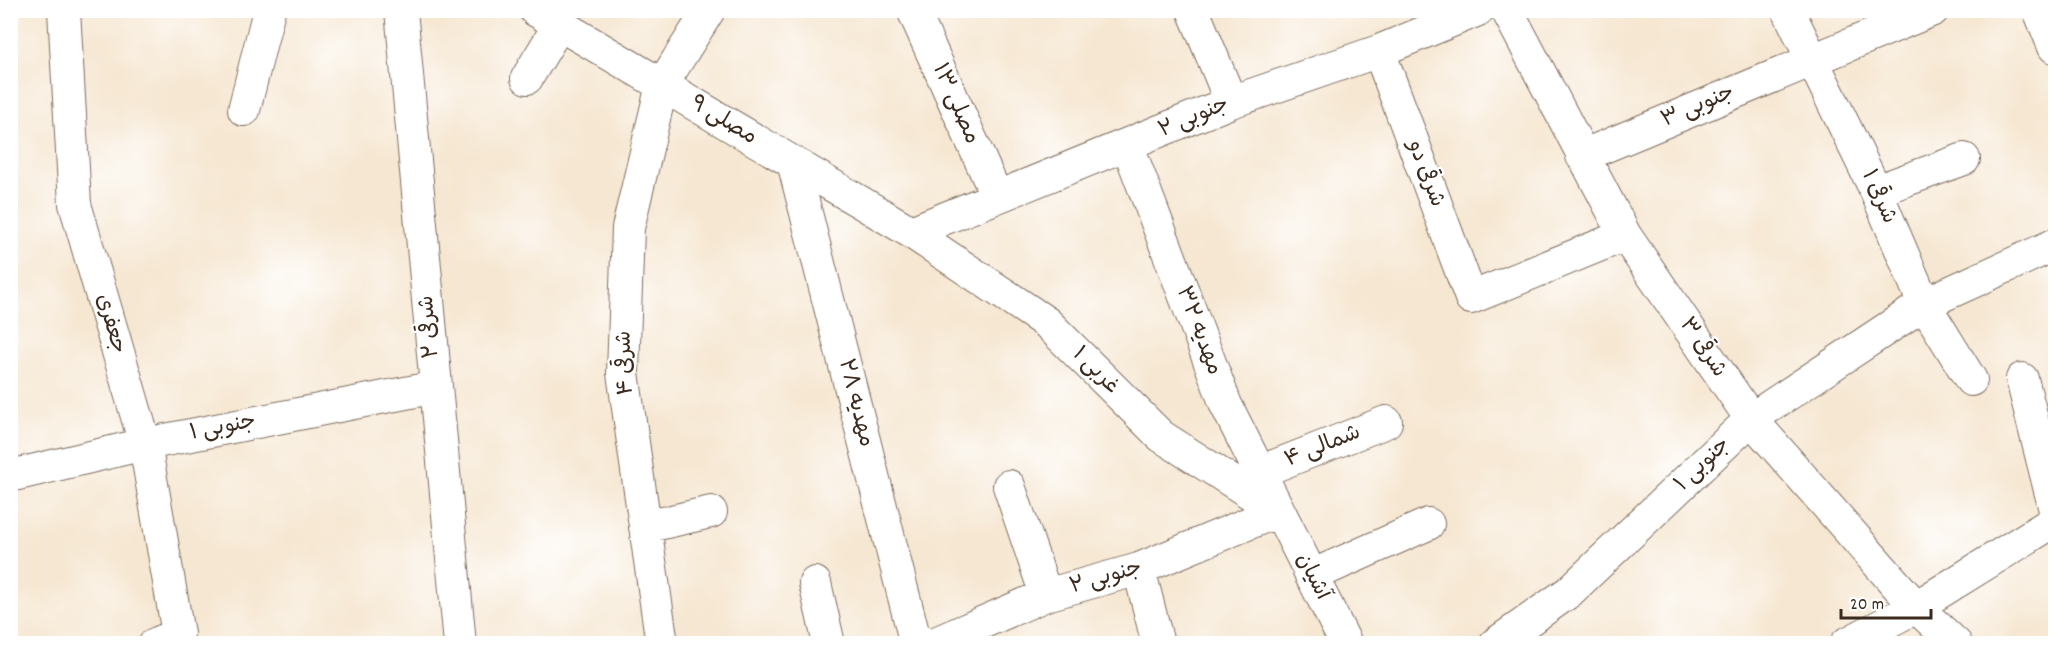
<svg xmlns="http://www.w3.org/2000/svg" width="2066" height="654" viewBox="0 0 2066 654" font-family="Dekko,'Playpen Sans Arabic',sans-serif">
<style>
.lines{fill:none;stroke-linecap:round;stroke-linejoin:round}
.street-casing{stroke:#7c6c5d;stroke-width:34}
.street{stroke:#fff;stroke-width:32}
.labels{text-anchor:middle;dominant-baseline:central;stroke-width:4.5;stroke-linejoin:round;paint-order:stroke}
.street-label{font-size:22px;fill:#3b2a1e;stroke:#fff}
</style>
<rect width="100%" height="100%" fill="#fff"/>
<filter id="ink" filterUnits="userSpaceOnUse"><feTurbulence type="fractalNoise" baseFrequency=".0167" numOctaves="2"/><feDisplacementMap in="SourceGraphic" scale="12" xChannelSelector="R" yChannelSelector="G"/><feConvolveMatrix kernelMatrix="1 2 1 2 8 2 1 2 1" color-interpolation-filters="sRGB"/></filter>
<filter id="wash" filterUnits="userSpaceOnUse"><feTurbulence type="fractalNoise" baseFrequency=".008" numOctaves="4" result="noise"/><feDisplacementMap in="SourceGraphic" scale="24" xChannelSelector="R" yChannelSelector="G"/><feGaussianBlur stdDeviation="1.35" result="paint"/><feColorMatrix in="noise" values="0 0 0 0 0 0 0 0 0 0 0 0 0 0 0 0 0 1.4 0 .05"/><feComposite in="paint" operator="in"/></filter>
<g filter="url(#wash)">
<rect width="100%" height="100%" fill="#f6e7d2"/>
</g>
<g filter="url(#ink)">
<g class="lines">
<defs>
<path id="street" d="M64,10L75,204L145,444L178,634L155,644
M401,10L460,644
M535,10L911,232L1047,323L1161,436L1278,511
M913,10L997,197
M1193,10L1231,102
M1507,10L1625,235L1751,419L1916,607L1956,644
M1788,10L1876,191L1924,304L1971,380
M2039,10L2054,47
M1379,51L1471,298L1625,235
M527,78L559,25
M244,110L269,10
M1128,146L1226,405L1346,644
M1582,156L1933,10
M793,162L916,644
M1876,191L1964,159
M911,232L1231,102L1379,51L1478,10
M2022,379L2056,514
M1259,472L1386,422
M10,476L145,444L436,387
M1009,486L1046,595
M645,527L711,512
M1139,569L1158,644
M1311,576L1428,524
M815,583L829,644
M662,644L623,373L628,228L662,85L709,10
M933,644L1046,595L1139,569L1278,511
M1495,644L1569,592L1751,419L1924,304L2056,244
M1846,644L1916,607L2056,520"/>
</defs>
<use href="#street" class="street-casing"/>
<use href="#street" class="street"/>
</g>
</g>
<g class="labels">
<g class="street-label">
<text transform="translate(955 104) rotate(66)">مصلی ۱۳</text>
<text transform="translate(1698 107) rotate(-23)">جنوبی ۳</text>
<text transform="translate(1194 118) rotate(-23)">جنوبی ۲</text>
<text transform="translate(723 121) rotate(31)">مصلی ۹</text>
<text transform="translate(1425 174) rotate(69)">شرقی دو</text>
<text transform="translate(1878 197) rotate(66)">شرقی ۱</text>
<text transform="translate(110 324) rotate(74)">جعفری</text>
<text transform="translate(430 327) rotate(-95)">۲ شرقی</text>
<text transform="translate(1198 331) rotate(69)">مهدیه ۳۲</text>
<text transform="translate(1702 348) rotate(56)">شرقی ۳</text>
<text transform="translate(626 363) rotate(-92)">۴ شرقی</text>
<text transform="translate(1095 371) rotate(45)">۱ غربی</text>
<text transform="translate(855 403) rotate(76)">مهدیه ۲۸</text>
<text transform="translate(223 428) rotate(-11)">۱ جنوبی</text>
<text transform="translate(1323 447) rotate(-22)">شمالی ۴</text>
<text transform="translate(1703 465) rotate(-44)">جنوبی ۱</text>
<text transform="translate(1312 577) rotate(63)">آشیان</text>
<text transform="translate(1106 578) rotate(-16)">۲ جنوبی</text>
</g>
</g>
<rect width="2066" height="654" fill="none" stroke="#fff" stroke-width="36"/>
<path d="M1841 609v9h90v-9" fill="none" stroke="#3b2a1e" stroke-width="3"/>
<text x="1850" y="609" font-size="18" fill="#3b2a1e" stroke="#ffffff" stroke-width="4.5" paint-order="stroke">20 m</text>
</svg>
